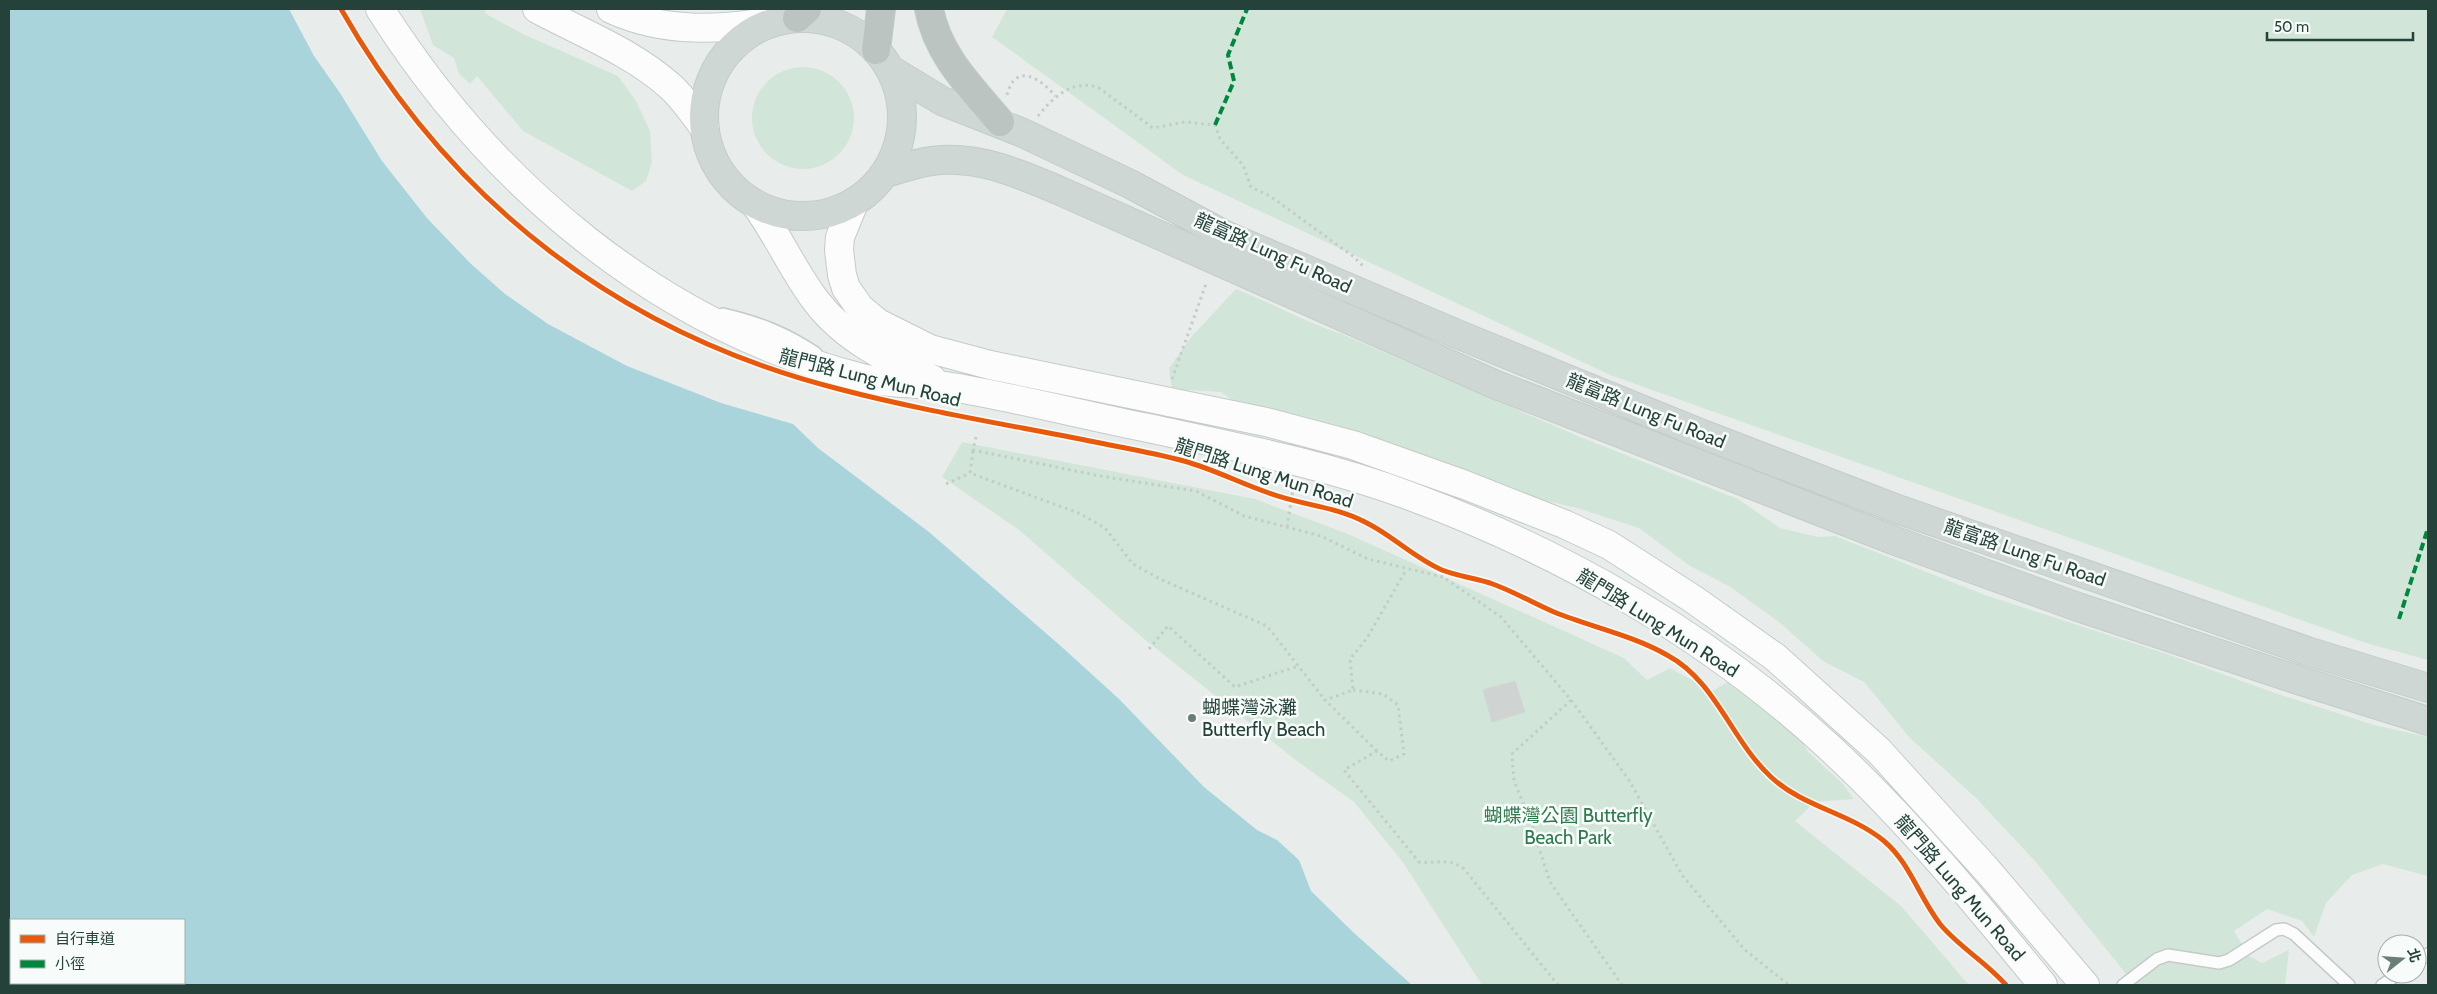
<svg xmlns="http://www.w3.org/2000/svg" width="2437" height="994" viewBox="0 0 2437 994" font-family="Cabin,'Noto Sans TC',sans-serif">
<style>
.green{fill:#d1e6d8}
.water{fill:#a9d4db;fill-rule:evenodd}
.building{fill:#cfd4d2;stroke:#d1d6d4}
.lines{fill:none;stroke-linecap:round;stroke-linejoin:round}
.lane-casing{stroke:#c5cac8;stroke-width:14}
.secondary-casing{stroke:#c3cbc8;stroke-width:30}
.primary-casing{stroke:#c3ccc9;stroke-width:30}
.highway-casing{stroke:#c3ccc9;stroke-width:30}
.path{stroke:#c3ccca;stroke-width:3;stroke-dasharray:2.5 4;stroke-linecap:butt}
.lane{stroke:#fcfcfc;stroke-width:11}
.secondary{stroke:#fcfcfc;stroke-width:28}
.primary{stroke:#cfd7d5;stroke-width:28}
.highway{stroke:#bcc4c2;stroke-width:28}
.quiet{stroke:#00873e;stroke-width:4;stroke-dasharray:8 4;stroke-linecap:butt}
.cycleway-casing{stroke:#f7fbf9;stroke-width:8}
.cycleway{stroke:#e8590c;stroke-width:5}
.poi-dot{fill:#697e78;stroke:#f7fbf9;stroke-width:2}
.labels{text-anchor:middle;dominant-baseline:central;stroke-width:5;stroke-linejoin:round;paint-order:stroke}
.street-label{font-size:19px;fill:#24423a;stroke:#f7fbf9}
.poi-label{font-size:19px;fill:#24423a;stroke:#f7fbf9;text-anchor:start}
.park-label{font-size:19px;fill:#2d7a4b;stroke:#f7fbf9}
</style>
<rect width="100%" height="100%" fill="#e8edeb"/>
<path class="green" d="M420,9H483L488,15L525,35L618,76L636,101L650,131L652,163L646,181L632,191L523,131L477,76L470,84L459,74L454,58L433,45Z
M1007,9H2428V660L2366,643L1610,375L1183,175L992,37Z
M752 118a51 51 0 1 1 102 0a51 51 0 1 1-102 0Z
M1236,289C1272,303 1305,322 1342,334L1585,439L1738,499L1780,528L1818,537L1835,536L1985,595L2170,655L2275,693L2374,725L2428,737V876L2383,864L2352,875L2326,903L2314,937L2302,921L2267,909L2234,931L2249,956L2262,963L2289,950L2285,985H2135L2035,861L1976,798L1909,737L1864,682L1823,661L1779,622L1729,586L1690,566L1639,528L1577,508L1530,497L1350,429L1303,416L1243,408L1221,392L1172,389L1169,368L1192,336Z
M962,442L1255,499L1348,534L1624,658L1647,680L1670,668L1712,691L1734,679L1773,688L1808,752L1842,783L1854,799L1815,802L1795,821L1901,906L1969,985H1482L1402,861L1354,802L1297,761L1143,638L1019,530L942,477Z"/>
<path class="water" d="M9,9H289L314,56L340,93L382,161L427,218L470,263L505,294L548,324L627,366L721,403L793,424L818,448L929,532L1063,648L1119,699L1204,787L1257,830L1277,840L1299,860L1311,891L1354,933L1412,985H9ZM11,920H184V983H11Z"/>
<path class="building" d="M1515,681L1525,712L1492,722L1483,690Z"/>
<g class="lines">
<defs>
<path id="lane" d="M723,314C758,322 786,333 816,353
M2417,962L2428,954
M2123,985L2157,959L2168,955L2219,963L2229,960L2276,930L2284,929L2294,934L2349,985
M2382,985L2399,974"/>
<path id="secondary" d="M380,9C490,183 659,327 862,378C891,385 922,382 952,387C1017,398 1083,415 1148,428C1236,447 1325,464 1410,496C1562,552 1709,636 1829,747C1907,819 1976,903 2043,985
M537,9C582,33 632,52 671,87C684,99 694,114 705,129
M611,9C666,34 721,30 778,20
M854,203L840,237L839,250L842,275L846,288L860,308L878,323L930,349L990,365L1266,422L1353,445L1465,485L1564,524L1609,545L1693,599L1775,657L1879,751L1987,870L2085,985
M755,204C778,235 793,271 816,301C845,339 888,360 932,379"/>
<path id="primary" d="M704 117a99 99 0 1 1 198 0a99 99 0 1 1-198 0Z
M891,70L942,101L1023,133L1130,184L1225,235L1457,334L1697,432L1900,510L2307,651L2428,688
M884,174C900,169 915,163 932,161C977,155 1018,173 1058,190L1494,384L1893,540L2075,606L2298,680L2428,721"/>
<path id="highway" d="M929,9C938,56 970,86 1000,122
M797,18L807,9
M876,50L881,9"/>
</defs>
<use href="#lane" class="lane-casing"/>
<use href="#secondary" class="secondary-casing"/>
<use href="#primary" class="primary-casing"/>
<use href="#highway" class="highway-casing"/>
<path class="path" d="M1007,95C1015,62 1041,78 1055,96
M1038,116C1053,97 1074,78 1099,88L1153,128L1185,122L1215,125L1220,139L1243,165L1251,187L1270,196L1354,257L1365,268
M1172,379L1207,281
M976,437L973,450L1100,476L1196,491L1244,516L1321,536L1368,559L1443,577L1501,617L1571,700L1629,780L1682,875L1745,950L1789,985
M973,451L970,473L1081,514L1105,528L1133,564L1160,579L1267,626L1325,700
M946,484L970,473
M1287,527L1293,489
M1149,649L1168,626L1235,687L1298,666
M1353,690L1383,694L1398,705L1404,754L1389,761L1377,751L1344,770L1419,862C1436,864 1449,857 1464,869L1558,985
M1571,700L1512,754L1514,781L1530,820L1550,882L1622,985
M1377,751L1325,700L1353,690L1350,659L1367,638L1406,570"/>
<use href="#lane" class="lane"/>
<use href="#secondary" class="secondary"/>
<use href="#primary" class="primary"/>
<use href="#highway" class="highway"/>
<path class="quiet" d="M1215,125L1234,81L1228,55L1247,9
M2399,619L2428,528"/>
<defs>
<path id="cycleway" d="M341,9C452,204 622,334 839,389C923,411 1010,425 1095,442C1125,448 1155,453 1184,461C1213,469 1240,483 1269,493C1300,505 1335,506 1365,522C1392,535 1414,558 1442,570C1457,576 1474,578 1490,583C1513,591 1533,603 1554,612C1591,627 1632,635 1667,655C1716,681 1731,740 1771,777C1803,807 1850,813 1884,841C1910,863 1919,897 1940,924C1959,947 1986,962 2006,985"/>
</defs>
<use href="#cycleway" class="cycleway-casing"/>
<use href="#cycleway" class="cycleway"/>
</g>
<circle class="poi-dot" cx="1192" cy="718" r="5"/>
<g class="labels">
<g class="street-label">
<text transform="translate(1273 253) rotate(24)">龍富路 Lung Fu Road</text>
<text transform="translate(870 378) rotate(14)">龍門路 Lung Mun Road</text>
<text transform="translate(1646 411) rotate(22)">龍富路 Lung Fu Road</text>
<text transform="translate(1264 473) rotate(18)">龍門路 Lung Mun Road</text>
<text transform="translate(2025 553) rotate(19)">龍富路 Lung Fu Road</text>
<text transform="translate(1658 623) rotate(32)">龍門路 Lung Mun Road</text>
<text transform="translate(1960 888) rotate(49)">龍門路 Lung Mun Road</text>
</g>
<g class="poi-label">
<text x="1202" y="707">蝴蝶灣泳灘<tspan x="1202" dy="22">Butterfly Beach</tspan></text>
</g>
<g class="park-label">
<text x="1568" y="815">蝴蝶灣公園 Butterfly<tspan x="1568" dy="22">Beach Park</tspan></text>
</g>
</g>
<rect width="2437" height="994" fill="none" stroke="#24423a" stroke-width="20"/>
<rect x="10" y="919" width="175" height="65" fill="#f7fbf9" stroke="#a3b1ad"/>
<rect x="20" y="935" width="25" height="8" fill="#e8590c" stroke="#a3b1ad"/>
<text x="55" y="944" font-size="15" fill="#24423a">自行車道</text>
<rect x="20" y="960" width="25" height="8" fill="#00873e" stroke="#a3b1ad"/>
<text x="55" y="969" font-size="15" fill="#24423a">小徑</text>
<g transform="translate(2402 959) rotate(73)"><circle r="24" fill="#f7fbf9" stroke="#a3b1ad"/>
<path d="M0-4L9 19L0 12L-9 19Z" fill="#697e78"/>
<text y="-8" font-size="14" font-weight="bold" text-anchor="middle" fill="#24423a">北</text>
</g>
<path d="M2267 32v8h146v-8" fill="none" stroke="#24423a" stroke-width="2.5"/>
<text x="2274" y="32" font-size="15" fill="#24423a" stroke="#f7fbf9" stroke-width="4" paint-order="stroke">50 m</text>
</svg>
